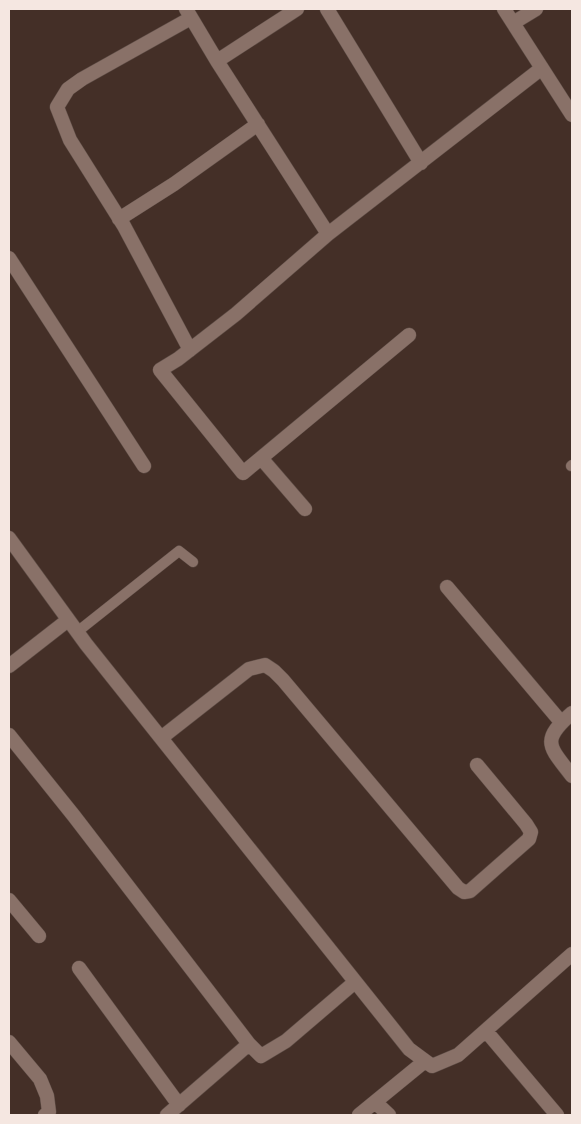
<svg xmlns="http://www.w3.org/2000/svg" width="581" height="1124" viewBox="0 0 581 1124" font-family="Rubik,sans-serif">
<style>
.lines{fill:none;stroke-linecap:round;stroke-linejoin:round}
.service-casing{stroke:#5e4d46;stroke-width:11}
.minor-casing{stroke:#5e4d46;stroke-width:15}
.service{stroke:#897168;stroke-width:10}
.minor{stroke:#897168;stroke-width:14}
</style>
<rect width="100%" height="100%" fill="#442f27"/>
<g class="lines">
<defs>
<path id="service" d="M571,466L572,465
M77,632L179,551L193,562"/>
<path id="minor" d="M186,9L217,61L328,234
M327,9L421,163
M504,9L572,115
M513,23L536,9
M217,61L297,9
M119,219L174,184L258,124
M9,258L144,466
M409,335L243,473L160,370L178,359L236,314L328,234L542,68
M190,350L124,226L70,140L57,107L68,89L82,79L191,18
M261,458L305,509
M9,538L86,644L409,1049L432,1066L458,1055L572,954
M447,587L561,722
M9,666L68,620
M9,735L74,816L249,1044L261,1056L286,1041L355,982
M161,738L249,669L265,665L274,671L283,680L458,888L464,892L470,891L529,839L531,832L526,824L477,765
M572,776C549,746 540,741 572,713
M9,900L39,936
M79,968L179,1105
M486,1031L557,1115
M9,1042L40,1079L47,1096L49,1112L45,1115
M375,1102L389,1115
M167,1115L249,1044
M359,1115L425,1061"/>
</defs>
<use href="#service" class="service-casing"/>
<use href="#minor" class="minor-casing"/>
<use href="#service" class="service"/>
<use href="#minor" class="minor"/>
</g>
<rect width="581" height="1124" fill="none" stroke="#f5e7e1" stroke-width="20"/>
</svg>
